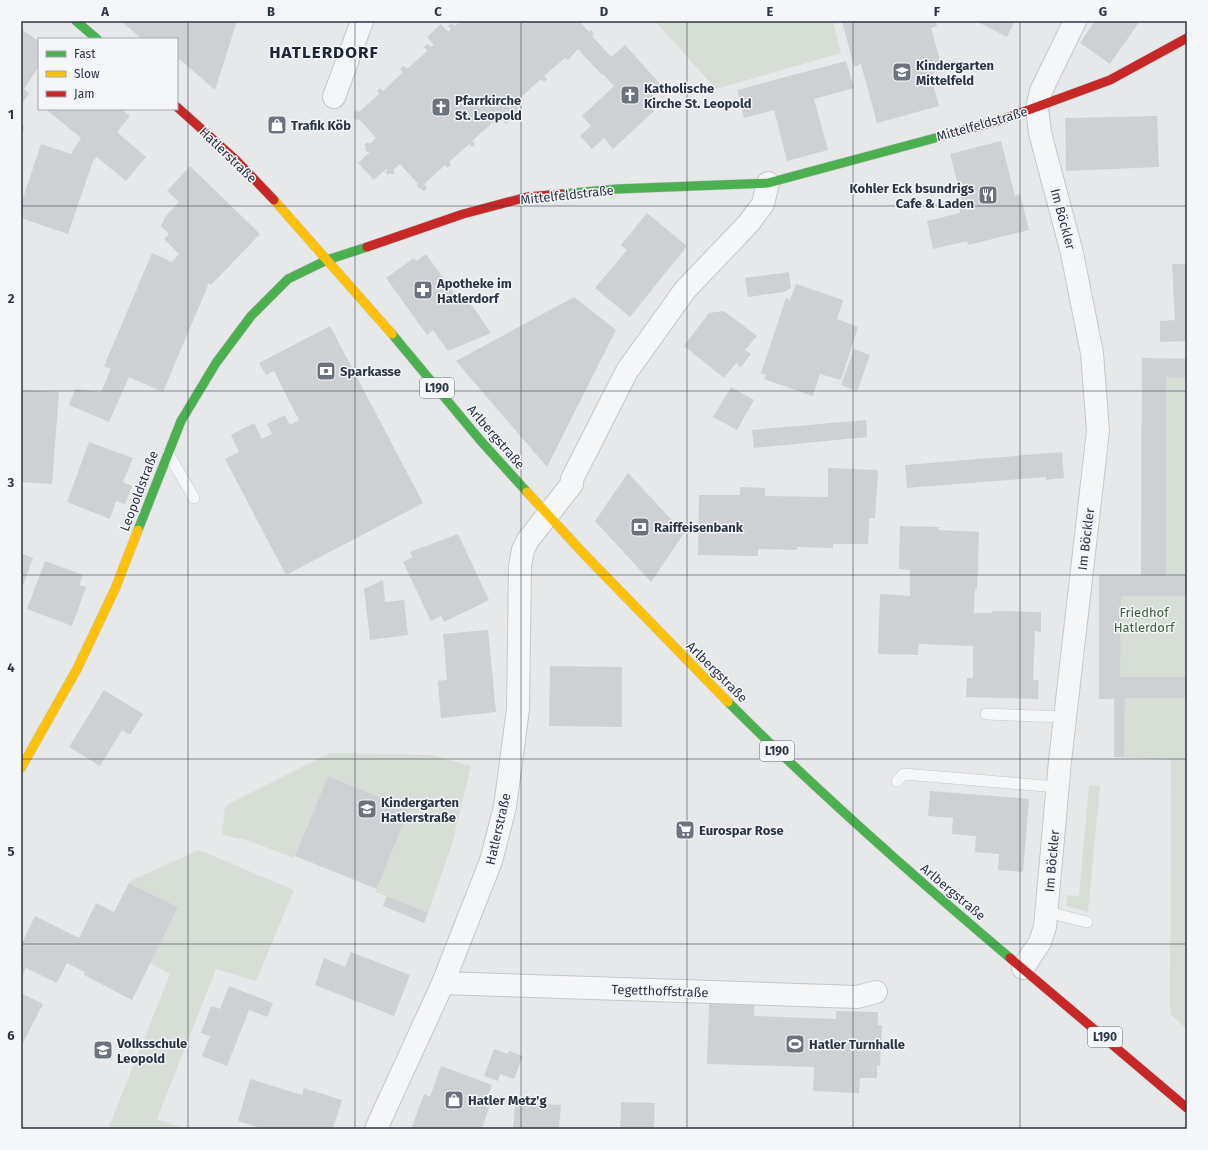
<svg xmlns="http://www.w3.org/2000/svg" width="1208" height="1150" viewBox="0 0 1208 1150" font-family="'Fira Sans',sans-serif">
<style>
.green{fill:#d6ded6}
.building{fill:#ced0d3}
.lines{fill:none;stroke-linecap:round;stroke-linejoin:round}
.lane-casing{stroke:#c4c6c8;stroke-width:12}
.street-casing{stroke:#c4c6c8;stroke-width:24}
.fast-casing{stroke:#c4c6c8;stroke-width:10}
.slow-casing{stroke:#c4c6c8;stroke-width:10}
.jam-casing{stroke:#c4c6c8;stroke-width:10}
.lane{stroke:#f5f6f7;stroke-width:11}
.street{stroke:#f5f6f7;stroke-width:22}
.fast{stroke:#4caf50;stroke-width:9}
.slow{stroke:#ffc107;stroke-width:9}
.jam{stroke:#c62828;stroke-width:9}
.grid{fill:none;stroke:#2b3445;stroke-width:1;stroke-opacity:0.55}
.labels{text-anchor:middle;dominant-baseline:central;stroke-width:3;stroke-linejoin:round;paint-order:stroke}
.shield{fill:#f4f6f9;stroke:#676e7b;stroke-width:1}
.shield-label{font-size:12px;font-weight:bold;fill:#2b3445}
.poi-label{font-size:13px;font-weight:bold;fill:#2b3445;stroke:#f4f6f9;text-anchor:start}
.street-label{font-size:13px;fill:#2b3445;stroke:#f4f6f9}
.park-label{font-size:13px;fill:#3f6138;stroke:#f4f6f9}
.district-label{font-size:17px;font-weight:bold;letter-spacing:1px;fill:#1d2536;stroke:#f4f6f9}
.neatline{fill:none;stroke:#2b3445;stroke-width:1.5}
.grid-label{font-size:13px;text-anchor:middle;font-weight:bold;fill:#2b3445}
</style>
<rect width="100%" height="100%" fill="#e6e8ea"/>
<path class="green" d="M655,21H833L841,53L716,89Z
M1142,358L1187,359V1029L1170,1014L1171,760L1114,757V699H1099V575H1141Z
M330,753L431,755L471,766L452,844L428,913L376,892L409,809L328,776L294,858L247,840L222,835L225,806Z
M1089,785L1100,786L1088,912L1066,906L1067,895L1079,896Z
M199,850L294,890L256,981L216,969L157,1119L185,1129H108L170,974L150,963L178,907L128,882Z"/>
<path class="building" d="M121,21H237L215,90L177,57V39H142Z
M460,21H579L589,32L591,30L594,34L592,36L611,57L625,45L663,87L646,102L654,111L613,149L604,138L592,149L580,136L591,126L582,116L614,86L603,74L602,75L578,49L568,60L565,58L544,76L547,79L544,82L541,79L520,98L523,101L520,104L517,101L514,103L520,111L506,124L499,116L496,119L499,122L496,125L493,122L472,141L475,144L472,147L469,144L449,162L451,165L447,168L445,165L424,184L427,188L424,191L416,186L418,184L400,164L393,170L395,172L392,175L390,173L388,175L385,172L388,170L386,169L374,180L358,163L370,152H367L365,149L366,147L364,145L368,142L370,144L376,138L359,119L357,121L353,117L355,115L353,113L356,110L359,112L379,94L377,91L380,88L383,91L403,72L400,69L404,66L407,69L427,51L424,47L428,44L431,47L434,45L427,37L441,24L448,32L451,29L448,26L452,23L454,26Z
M842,21H936L937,26L931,28L941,64L931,77L939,106L877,123L861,64L854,67Z
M976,21H1015L1007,37Z
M1095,21H1140L1110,64L1080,43Z
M21,29L39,41V66L24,89L29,93L21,106Z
M846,61L854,88L814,99L828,150L787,161L774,110L744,118L737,90Z
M1185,75H1187V91H1186Z
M49,109H121L130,116L117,132L146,157L126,181L97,157L93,161L68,234L21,218V204L41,144L71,154L81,138L48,111Z
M268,116H285L286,133H269Z
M1157,116L1159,167L1066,171L1065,118Z
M21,126L24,127L22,138H21Z
M1001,141L1015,196L1020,194L1029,230L968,245L967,241L933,249L927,221L960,213L958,203L962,202L950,154Z
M190,166L260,234L211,285L209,283L163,392L129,377L109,422L69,405L75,389L101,392L111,369L104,366L152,253L172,262L179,254L164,239L169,234L161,226L165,217L179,202L167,191Z
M647,213L687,246L630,317L595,288L627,250L621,245Z
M426,254L460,301L466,297L491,333L448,351L433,330L427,335L386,278L414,258L416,261Z
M1172,264H1187V341L1160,342V321L1175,320Z
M789,272L791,288L784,292L748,297L745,278Z
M796,284L843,300L837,319L858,327L841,380L820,374L813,396L764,379L766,375L761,373L786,298L790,300Z
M574,297L616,330L547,467L456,361Z
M724,311L757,336L745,350L751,354L741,367L736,363L724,378L684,346L709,313Z
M330,326L423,503L286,575L225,459L239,452L231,435L254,423L262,439L272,434L267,424L285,415L290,425L299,420L274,371L266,375L259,363Z
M854,349L870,355L857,391L841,385Z
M1142,358L1187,359V378L1166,377V576H1187V596H1121L1120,677H1187V698H1125L1124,757H1114V699H1099V575H1141Z
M731,387L754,400L737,430L713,417Z
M21,390L59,392L52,484L21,482Z
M866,420L867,437L754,448L752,430Z
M89,442L133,458L123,482L132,486L125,504L116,501L110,519L67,502Z
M1062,452L1064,478L1046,480V477L907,488L905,465Z
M828,468L878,470L875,518H869L868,544H833V548L797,547V550L758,549V556L698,555L699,495H740V487L765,488V496L828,497Z
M628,473L684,533L651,582L595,521Z
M900,526L939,527V530L979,532L977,589H975L974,613H992V611L1041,612V632L1035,631L1033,680H1039L1038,699L966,697L967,678H973V646L919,644L918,655L878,654L880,594L910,596V570L899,569Z
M458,534L489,600L444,622L441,616L431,621L403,562L413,557L410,552Z
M21,553L33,558L23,585L21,584Z
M45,561L83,575L79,585L86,587L72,626L27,609Z
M383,580L385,602L404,600L408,635L370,640L364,589Z
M488,630L496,712L441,718L438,681L447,680L443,634Z
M550,666L622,667V727L549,726Z
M104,690L143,714L130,735L122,730L100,766L69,747Z
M328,776L409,809L377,889L295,856Z
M930,791L1029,799L1023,872L998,870L999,854L975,852L976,836L952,834L953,818L928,816Z
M129,883L178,907L132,1000L84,975L85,972L67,963L57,983L26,968L21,978V945L35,916L79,938L96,903L114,912Z
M387,896L428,913L424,923L383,906Z
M351,952L410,975L394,1016L315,985L324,958L345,967Z
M229,986L273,1003L267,1017L249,1010L227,1066L202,1056L210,1036L201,1033L211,1006L220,1009Z
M21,993L43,1004L21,1047Z
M709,1003L754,1004V1016L836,1019V1011L878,1012V1025H882L880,1066L877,1065V1078H860L859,1093L813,1091L814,1067L707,1064Z
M494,1049L508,1054L509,1051L523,1056L514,1079L500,1074L498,1081L484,1076Z
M441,1066L492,1085L485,1103L490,1105L482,1129H411L424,1094L430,1097Z
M250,1079L302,1095L304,1088L342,1100L333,1129H264L238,1121Z
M515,1102L561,1105L559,1129H513Z
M621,1102L655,1103L654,1129H620Z"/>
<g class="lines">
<defs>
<path id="lane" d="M168,453L194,498
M986,714L1065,717
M897,781L904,774L1058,787
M1047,912L1087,922"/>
<path id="street" d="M334,97L362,21
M1023,968L1040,942L1045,927L1060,761L1098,431L1092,353L1072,253L1040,133L1037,108L1041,91L1075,21
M443,983L857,997L876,992
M376,1129L443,983L491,861L505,807L518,709L520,566L523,550L528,540L572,484V479L627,371L685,290L748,224L763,204L768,183"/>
<path id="fast" d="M76,21L97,39
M562,194L617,189L768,183L950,134
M392,334L480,440L527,492
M138,530L181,421L216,363L251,316L288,279L327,260L367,247
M728,702C818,792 913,876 1010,958"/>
<path id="slow" d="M274,200L392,334
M527,492L584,554L728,702
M21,768L77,669L115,589L138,530"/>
<path id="jam" d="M177,107L236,160L274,200
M950,134L1001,120L1110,80L1187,38
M367,247L463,214L527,197L562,194
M1010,958L1187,1108"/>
</defs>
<use href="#lane" class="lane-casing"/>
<use href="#street" class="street-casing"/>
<use href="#fast" class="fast-casing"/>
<use href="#slow" class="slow-casing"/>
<use href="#jam" class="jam-casing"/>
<use href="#lane" class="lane"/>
<use href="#street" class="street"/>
<use href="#fast" class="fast"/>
<use href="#slow" class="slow"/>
<use href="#jam" class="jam"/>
</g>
<path class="grid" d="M188,21V1129M355,21V1129M521,21V1129M687,21V1129M853,21V1129M1020,21V1129M21,206H1187M21,391H1187M21,575H1187M21,759H1187M21,944H1187"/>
<defs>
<symbol id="school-square" viewBox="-11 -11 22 22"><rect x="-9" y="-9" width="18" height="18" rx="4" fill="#6c737f" stroke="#f4f6f9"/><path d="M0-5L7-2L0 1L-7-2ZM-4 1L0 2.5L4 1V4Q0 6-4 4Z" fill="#fff"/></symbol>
<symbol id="church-square" viewBox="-11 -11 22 22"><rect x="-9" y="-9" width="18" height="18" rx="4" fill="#6c737f" stroke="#f4f6f9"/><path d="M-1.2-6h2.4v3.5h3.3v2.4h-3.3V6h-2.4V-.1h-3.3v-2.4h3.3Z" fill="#fff"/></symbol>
<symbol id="shop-square" viewBox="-11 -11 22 22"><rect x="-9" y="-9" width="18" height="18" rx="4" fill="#6c737f" stroke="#f4f6f9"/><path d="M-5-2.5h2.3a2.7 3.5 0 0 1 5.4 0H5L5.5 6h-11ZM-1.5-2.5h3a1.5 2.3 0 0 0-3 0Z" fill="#fff"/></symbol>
<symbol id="restaurant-square" viewBox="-11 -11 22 22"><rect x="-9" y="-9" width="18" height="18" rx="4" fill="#6c737f" stroke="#f4f6f9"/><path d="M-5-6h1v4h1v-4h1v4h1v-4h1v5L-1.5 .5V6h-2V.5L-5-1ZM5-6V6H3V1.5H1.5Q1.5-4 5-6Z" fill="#fff"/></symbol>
<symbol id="pharmacy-square" viewBox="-11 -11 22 22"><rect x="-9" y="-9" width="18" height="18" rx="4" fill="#6c737f" stroke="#f4f6f9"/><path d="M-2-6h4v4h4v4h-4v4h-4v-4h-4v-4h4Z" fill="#fff"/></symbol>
<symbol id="bank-square" viewBox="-11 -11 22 22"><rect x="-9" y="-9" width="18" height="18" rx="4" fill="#6c737f" stroke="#f4f6f9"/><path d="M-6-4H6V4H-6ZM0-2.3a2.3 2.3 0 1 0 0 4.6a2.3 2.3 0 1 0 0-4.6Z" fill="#fff"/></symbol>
<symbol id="supermarket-square" viewBox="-11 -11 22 22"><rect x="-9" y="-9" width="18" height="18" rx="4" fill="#6c737f" stroke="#f4f6f9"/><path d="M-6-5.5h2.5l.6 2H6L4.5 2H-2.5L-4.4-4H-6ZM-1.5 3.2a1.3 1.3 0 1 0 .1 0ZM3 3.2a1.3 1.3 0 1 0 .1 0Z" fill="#fff"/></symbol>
<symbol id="stadium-square" viewBox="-11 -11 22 22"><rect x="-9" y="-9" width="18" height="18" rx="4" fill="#6c737f" stroke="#f4f6f9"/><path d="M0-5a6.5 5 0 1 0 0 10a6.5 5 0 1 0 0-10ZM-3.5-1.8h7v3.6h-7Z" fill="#fff"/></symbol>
</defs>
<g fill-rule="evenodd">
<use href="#school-square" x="891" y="61" width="22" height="22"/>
<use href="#church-square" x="619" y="84" width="22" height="22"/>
<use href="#church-square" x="430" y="96" width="22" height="22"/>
<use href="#shop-square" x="266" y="114" width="22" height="22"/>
<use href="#restaurant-square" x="977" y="184" width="22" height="22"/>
<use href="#pharmacy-square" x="412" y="279" width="22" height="22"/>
<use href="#bank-square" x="315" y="360" width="22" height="22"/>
<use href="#bank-square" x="629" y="516" width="22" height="22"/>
<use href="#school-square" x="356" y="798" width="22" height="22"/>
<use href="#supermarket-square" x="674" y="819" width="22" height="22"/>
<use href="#stadium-square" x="784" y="1033" width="22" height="22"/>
<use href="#school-square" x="92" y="1039" width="22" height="22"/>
<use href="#shop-square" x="443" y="1089" width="22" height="22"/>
</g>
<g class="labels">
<g class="shield">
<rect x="420" y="378" width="34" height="20" rx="3"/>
<rect x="760" y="741" width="34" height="20" rx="3"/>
<rect x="1088" y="1027" width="34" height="20" rx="3"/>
</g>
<g class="shield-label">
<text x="437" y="388">L190</text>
<text x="777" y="751">L190</text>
<text x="1105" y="1037">L190</text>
</g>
<g class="poi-label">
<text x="916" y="65">Kindergarten<tspan x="916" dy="15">Mittelfeld</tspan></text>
<text x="644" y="88">Katholische<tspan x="644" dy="15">Kirche St. Leopold</tspan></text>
<text x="455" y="100">Pfarrkirche<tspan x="455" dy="15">St. Leopold</tspan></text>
<text x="291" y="125">Trafik Köb</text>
<text x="974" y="188" text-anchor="end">Kohler Eck bsundrigs<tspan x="974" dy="15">Cafe &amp; Laden</tspan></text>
<text x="437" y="283">Apotheke im<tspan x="437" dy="15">Hatlerdorf</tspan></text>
<text x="340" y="371">Sparkasse</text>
<text x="654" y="527">Raiffeisenbank</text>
<text x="381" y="802">Kindergarten<tspan x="381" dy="15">Hatlerstraße</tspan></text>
<text x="699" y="830">Eurospar Rose</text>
<text x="117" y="1043">Volksschule<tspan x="117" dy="15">Leopold</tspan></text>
<text x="809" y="1044">Hatler Turnhalle</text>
<text x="468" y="1100">Hatler Metz'g</text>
</g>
<g class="street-label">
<text transform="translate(982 124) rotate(-16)">Mittelfeldstraße</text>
<text transform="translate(228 155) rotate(44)">Hatlerstraße</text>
<text transform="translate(567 195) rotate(-6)">Mittelfeldstraße</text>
<text transform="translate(1063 219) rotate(75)">Im Böckler</text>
<text transform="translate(496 437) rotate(49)">Arlbergstraße</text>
<text transform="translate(139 491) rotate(-69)">Leopoldstraße</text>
<text transform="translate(1086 539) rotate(-83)">Im Böckler</text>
<text transform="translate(717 672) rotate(45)">Arlbergstraße</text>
<text transform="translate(498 829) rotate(-77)">Hatlerstraße</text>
<text transform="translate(1052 861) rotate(-85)">Im Böckler</text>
<text transform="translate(953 892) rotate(40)">Arlbergstraße</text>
<text transform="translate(660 991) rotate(2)">Tegetthoffstraße</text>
</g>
<g class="park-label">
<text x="1144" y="612">Friedhof<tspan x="1144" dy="15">Hatlerdorf</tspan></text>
</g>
<g class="district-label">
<text x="324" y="52">HATLERDORF</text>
</g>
</g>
<rect width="1208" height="1150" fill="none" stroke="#f4f6f9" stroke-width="44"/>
<rect x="38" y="38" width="140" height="72" fill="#f4f6f9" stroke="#a4a8b1"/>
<rect x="46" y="51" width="20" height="6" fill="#4caf50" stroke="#a4a8b1"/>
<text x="74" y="58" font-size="12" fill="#2b3445">Fast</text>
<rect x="46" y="71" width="20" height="6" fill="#ffc107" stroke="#a4a8b1"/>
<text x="74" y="78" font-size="12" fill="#2b3445">Slow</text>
<rect x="46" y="91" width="20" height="6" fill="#c62828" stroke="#a4a8b1"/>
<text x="74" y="98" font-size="12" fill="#2b3445">Jam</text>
<rect x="22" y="22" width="1164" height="1106" class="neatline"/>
<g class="grid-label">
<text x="105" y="16">A</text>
<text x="271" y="16">B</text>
<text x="438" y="16">C</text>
<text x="604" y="16">D</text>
<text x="770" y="16">E</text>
<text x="937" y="16">F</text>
<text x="1103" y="16">G</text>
<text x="11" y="119">1</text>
<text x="11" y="303">2</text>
<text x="11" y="487">3</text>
<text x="11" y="672">4</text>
<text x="11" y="856">5</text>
<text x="11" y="1040">6</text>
</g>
</svg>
